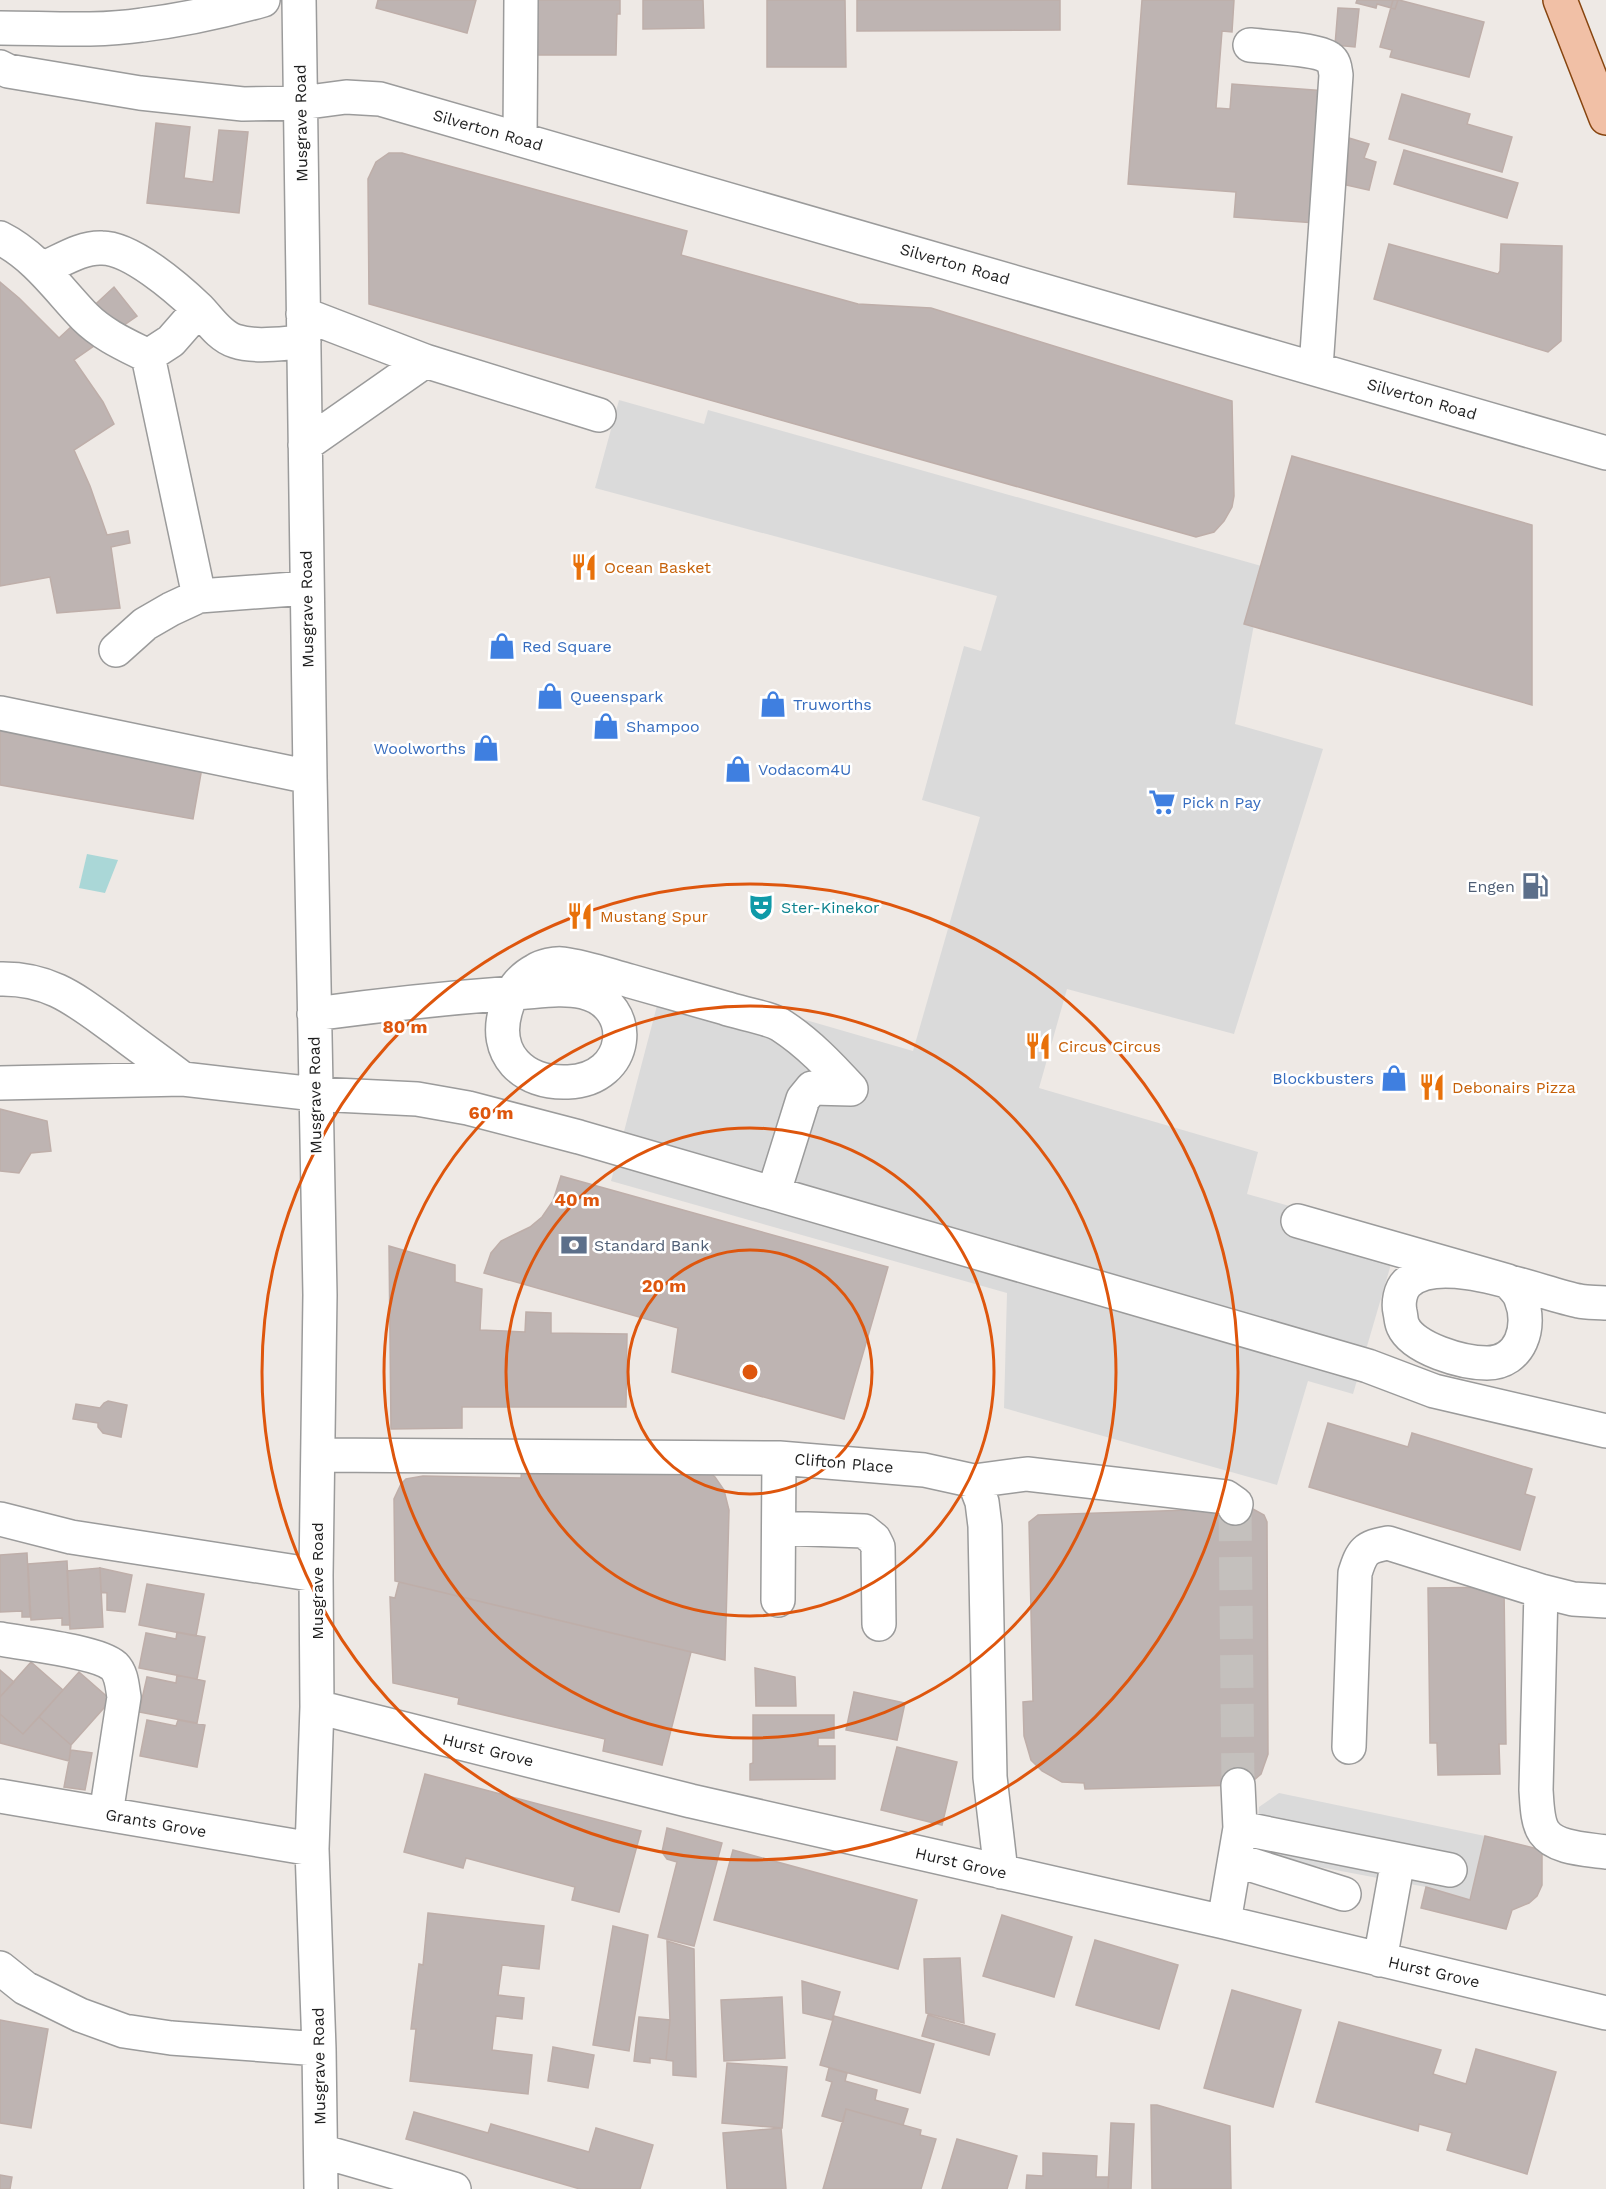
<svg xmlns="http://www.w3.org/2000/svg" width="1606" height="2189" viewBox="0 0 1606 2189" font-family="'Work Sans',sans-serif">
<style>
.parking{fill:#dadada}
.water{fill:#aad7d7}
.building{fill:#beb4b2;stroke:#beaea9;stroke-width:1.5}
.lines{fill:none;stroke-linecap:round;stroke-linejoin:round}
.minor-tunnel{stroke:#c4c0bd;stroke-width:33;stroke-dasharray:33 16;stroke-linecap:butt}
.minor-casing{stroke:#9b9b9b;stroke-width:36}
.major-casing{stroke:#874510;stroke-width:36}
.minor{stroke:#fff;stroke-width:33}
.major{stroke:#f1c0a6;stroke-width:33}
.ring{fill:none;stroke:#de560d;stroke-width:3}
.labels{text-anchor:middle;dominant-baseline:central;stroke-width:5;stroke-linejoin:round;paint-order:stroke}
.street-label{font-size:16px;fill:#1e1e1e;stroke:#fff}
.food-label{font-size:16px;fill:#c56008;stroke:#fff;text-anchor:start}
.shop-label{font-size:16px;fill:#366cbe;stroke:#fff;text-anchor:start}
.service-label{font-size:16px;fill:#4e5e75;stroke:#fff;text-anchor:end}
.culture-label{font-size:16px;fill:#0d838f;stroke:#fff;text-anchor:start}
.centre{fill:#de560d;stroke:#fff;stroke-width:3}
.ring-label{font-size:18px;text-anchor:middle;font-weight:bold;fill:#de560d;stroke:#fff;stroke-width:5;stroke-linejoin:round;paint-order:stroke}
</style>
<rect width="100%" height="100%" fill="#eee9e5"/>
<path class="parking" d="M619,400L704,424L708,410L1265,567L1235,724L1323,749L1234,1034L1067,989L1039,1088L1258,1152L1247,1194L1399,1237L1353,1394L1308,1381L1277,1485L1004,1408L1007,1293L611,1181L664,979L913,1051L980,817L922,800L964,646L981,651L997,596L595,488Z
M1279,1793L1485,1836L1470,1900L1426,1887L1255,1855L1259,1807Z"/>
<path class="water" d="M87,854L118,860L105,893L79,888Z"/>
<path class="building" d="M378,0H476L467,33L376,8Z
M528,0H620V14H617L616,55H532Z
M643,0H703L704,28L643,29Z
M767,0H845L846,67H767Z
M857,0H1060V30L857,31Z
M1142,0H1234L1232,32L1222,31L1216,108L1230,109L1232,84L1327,91L1316,223L1234,217L1236,192L1128,184Z
M1357,0H1398L1395,9L1377,4L1376,8L1356,3Z
M1393,0H1399L1484,22L1469,77L1390,57L1392,50L1380,47Z
M1338,8L1359,9L1355,47L1335,45Z
M1402,94L1470,114L1467,124L1512,137L1502,172L1389,139Z
M156,123L190,127L184,178L213,182L219,130L248,132L239,213L147,203Z
M1349,138L1369,144L1364,158L1376,162L1369,190L1346,185Z
M1404,150L1518,183L1507,218L1394,184Z
M389,153H402L687,231L681,255L858,304L931,308L1232,401L1234,496L1232,507L1224,521L1214,532L1196,537L369,304L368,179L376,162Z
M1389,244L1498,274L1500,271L1501,244L1562,246L1561,341L1548,352L1374,299Z
M0,282L19,298L59,338L114,287L137,316L74,360L103,402L114,424L74,450L90,486L107,535L128,531L130,543L111,547L120,608L57,613L50,577L0,586Z
M1292,456L1532,525V705L1244,624Z
M0,725L203,762L193,819L0,785Z
M0,1109L47,1121L51,1151L31,1153L19,1173L0,1171Z
M561,1176L888,1267L844,1419L672,1372L678,1328L484,1273L491,1253L501,1241L530,1227L542,1217L553,1201Z
M389,1246L455,1265V1282L482,1289L480,1330L525,1332L526,1312L551,1313V1333L627,1334L626,1407H462V1428L391,1429Z
M108,1401L127,1405L121,1437L103,1433L98,1427V1423L73,1419L76,1404L100,1408L104,1403Z
M1328,1423L1408,1447L1412,1433L1532,1469L1525,1494L1535,1497L1520,1550L1309,1487Z
M522,1468L709,1472L715,1477L724,1490L729,1510L725,1660L395,1581L394,1499L401,1484L406,1479L423,1476L521,1478Z
M1251,1508L1264,1515L1267,1522L1268,1754L1261,1774L1254,1780L1241,1785L1085,1789L1084,1783L1062,1782L1042,1771L1031,1760L1024,1736L1023,1702L1033,1701L1029,1522L1038,1515Z
M27,1553L30,1617H22V1611L0,1612V1555Z
M67,1561L70,1625H62V1618L31,1620L28,1564Z
M100,1568L132,1575L125,1612L107,1610V1593L101,1592Z
M100,1568L103,1627L70,1629L67,1571Z
M399,1582L691,1652L662,1765L603,1751L605,1739L458,1704L459,1698L393,1683L390,1597L395,1598Z
M147,1584L204,1594L196,1636L139,1625Z
M1504,1587L1506,1744H1499L1500,1774L1438,1775L1437,1743H1430L1428,1588Z
M177,1632L205,1637L197,1679L139,1668L146,1633L176,1639Z
M31,1662L63,1690L23,1734L0,1714V1697Z
M755,1668L795,1677L796,1706H756Z
M0,1670L14,1682L0,1697Z
M79,1672L111,1700L71,1745L39,1717Z
M177,1675L205,1681L197,1723L139,1712L147,1677L176,1683Z
M854,1692L905,1703L897,1740L846,1730Z
M0,1714L23,1734L39,1717L71,1745L69,1761L0,1743Z
M753,1715H834V1738H818V1746H835V1779L750,1780V1764L753,1763Z
M147,1720L176,1726L178,1720L205,1725L197,1767L140,1756Z
M897,1747L957,1762L942,1825L881,1810Z
M71,1750L92,1753L85,1790L64,1787Z
M425,1774L641,1831L619,1912L572,1900L575,1887L466,1858L463,1868L404,1852Z
M667,1828L722,1843L694,1946L658,1937L677,1862L667,1859L662,1852Z
M1485,1836L1542,1850V1885L1537,1896L1529,1903L1512,1910L1506,1929L1421,1908L1426,1887L1470,1900Z
M733,1850L917,1900L898,1969L714,1920Z
M428,1913L544,1926L539,1969L502,1965L498,1995L524,1998L522,2019L496,2016L492,2050L532,2055L528,2094L410,2081L416,2029H411L419,1964L423,1965Z
M1002,1915L1072,1937L1054,1997L983,1976Z
M613,1926L648,1935L629,2051L593,2045Z
M1095,1940L1178,1965L1159,2029L1076,2005Z
M667,1941L694,1949L696,2077L673,2075V2061L666,2060L670,2020Z
M960,1958L964,2023L926,2013L924,1959Z
M802,1981L840,1992L832,2020L803,2013Z
M1232,1990L1301,2010L1273,2107L1204,2088Z
M782,1997L785,2058L724,2061L721,2000Z
M928,2015L995,2034L989,2055L922,2036Z
M834,2016L934,2044L920,2093L820,2065Z
M639,2017L670,2020L666,2060L650,2058V2063L634,2061Z
M0,2020L48,2029L31,2128L0,2123Z
M1339,2022L1441,2050L1433,2074L1466,2084L1476,2049L1556,2072L1527,2174L1447,2150L1452,2133L1419,2124L1418,2131L1316,2102Z
M553,2047L594,2055L588,2088L548,2081Z
M727,2063L787,2067L782,2128L722,2123Z
M829,2068L847,2073L845,2081L877,2090L875,2100L908,2109L903,2125L846,2109L843,2122L822,2116L832,2082L826,2080Z
M1151,2105H1157L1230,2126L1231,2189H1152Z
M846,2109L921,2130L920,2135L936,2139L921,2189H823Z
M414,2112L488,2133L491,2124L589,2152L596,2128L653,2145L640,2189H580L406,2139Z
M1111,2123L1134,2124L1131,2189H1108Z
M781,2128L786,2189H727L723,2133Z
M957,2139L1017,2156L1007,2189H942Z
M1043,2153L1097,2156L1096,2177H1109L1108,2189H1026L1027,2175L1043,2176Z
M0,2175L12,2177L10,2189H0Z"/>
<g class="lines">
<path class="minor-tunnel" d="M1235,1508L1238,1785"/>
<defs>
<path id="minor" d="M299,0L310,777L320,1295L316,1575L317,1707L312,1849L319,2049L321,2189
M0,28C47,28 95,32 142,25C183,20 224,11 263,0
M1250,45C1267,47 1318,49 1329,58C1335,62 1335,69 1336,75L1316,368
M0,67L8,71L140,93L243,104L301,103L346,97L380,99L1606,453
M520,139L521,0
M0,238C36,256 58,289 85,317C103,335 126,345 148,356
M42,269C61,261 81,247 102,248C131,248 177,288 198,308C209,319 219,336 235,341C256,348 283,343 304,342
M303,314L425,361L599,415
M148,356L199,596
M148,356L171,341L199,309
M305,445L425,361
M116,650L145,624L171,609L199,596L307,588
M0,713L310,777
M0,979C51,978 77,1001 116,1029C138,1046 161,1062 183,1079
M314,1014C380,1005 446,998 513,993C536,992 561,987 583,992C638,1005 630,1080 568,1082C523,1084 492,1054 506,1009C511,991 519,979 536,970C542,966 555,963 563,964C586,967 608,975 630,981C662,990 693,999 725,1008C739,1013 771,1018 782,1026C808,1043 830,1066 851,1089
M0,1083L183,1079L315,1094L417,1099L468,1108L579,1137L1368,1366L1434,1391L1606,1431
M777,1182L803,1099L812,1088L851,1089
M1298,1221L1508,1281C1512,1286 1519,1292 1521,1299C1532,1326 1521,1363 1487,1363C1463,1363 1413,1349 1403,1326C1401,1322 1401,1316 1400,1312C1398,1303 1400,1290 1407,1283C1441,1251 1539,1293 1579,1301C1587,1303 1597,1302 1606,1303
M318,1455L779,1458L924,1470L974,1481L1027,1474L1226,1497L1236,1504L1235,1508
M974,1481L982,1502L985,1526L990,1777L1001,1872
M0,1519L71,1537L316,1575
M779,1528L864,1531L874,1539L878,1547L879,1624
M1541,1591L1536,1790C1537,1803 1537,1822 1544,1832C1556,1849 1587,1849 1606,1852
M778,1600L779,1458
M0,1639C25,1644 97,1651 114,1666C122,1674 122,1686 124,1697L106,1814
M317,1707L691,1801L1224,1922L1606,2013
M1349,1747L1355,1573C1362,1551 1365,1547 1388,1543L1541,1591L1573,1599L1606,1601
M0,1796L312,1849
M1240,1828L1450,1870
M1236,1860L1344,1894
M1224,1922L1240,1828L1238,1785
M1380,1960L1398,1860
M0,1968L25,1988L80,2015L124,2031L171,2038L319,2049
M321,2151L454,2189"/>
<path id="major" d="M1560,0L1606,118"/>
</defs>
<use href="#minor" class="minor-casing"/>
<use href="#major" class="major-casing"/>
<use href="#minor" class="minor"/>
<use href="#major" class="major"/>
</g>
<g class="ring">
<circle cx="750" cy="1372" r="122"/>
<circle cx="750" cy="1372" r="244"/>
<circle cx="750" cy="1372" r="366"/>
<circle cx="750" cy="1372" r="488"/>
</g>
<defs>
<symbol id="restaurant-bare" viewBox="-9 -9 18 18"><path d="M-5-6h1v4h1v-4h1v4h1v-4h1v5L-1.5 .5V6h-2V.5L-5-1ZM5-6V6H3V1.5H1.5Q1.5-4 5-6Z" fill="#e8710a" stroke="#fff" stroke-width="2.5" paint-order="stroke"/></symbol>
<symbol id="shop-bare" viewBox="-9 -9 18 18"><path d="M-5-2.5h2.3a2.7 3.5 0 0 1 5.4 0H5L5.5 6h-11ZM-1.5-2.5h3a1.5 2.3 0 0 0-3 0Z" fill="#3f7fe0" stroke="#fff" stroke-width="2.5" paint-order="stroke"/></symbol>
<symbol id="supermarket-bare" viewBox="-9 -9 18 18"><path d="M-6-5.5h2.5l.6 2H6L4.5 2H-2.5L-4.4-4H-6ZM-1.5 3.2a1.3 1.3 0 1 0 .1 0ZM3 3.2a1.3 1.3 0 1 0 .1 0Z" fill="#3f7fe0" stroke="#fff" stroke-width="2.5" paint-order="stroke"/></symbol>
<symbol id="fuel-bare" viewBox="-9 -9 18 18"><path d="M-5.5-6h7V0h2V4h1.3V-2.5L3-4.5l.8-.8L6-3V5H2.5V1h-1V6h-7ZM-4.2-4.7v3.2H.2V-4.7Z" fill="#5c6f8a" stroke="#fff" stroke-width="2.5" paint-order="stroke"/></symbol>
<symbol id="theatre-bare" viewBox="-9 -9 18 18"><path d="M-5-5.5Q0-4 5-5.5V0Q5 5 0 6Q-5 5-5 0ZM-3.3-2.5H-1v1.5H-3.3ZM1-2.5H3.3v1.5H1ZM-2.8 1Q0 5.5 2.8 1Z" fill="#0f9aa8" stroke="#fff" stroke-width="2.5" paint-order="stroke"/></symbol>
<symbol id="bank-bare" viewBox="-9 -9 18 18"><path d="M-6-4H6V4H-6ZM0-2.3a2.3 2.3 0 1 0 0 4.6a2.3 2.3 0 1 0 0-4.6Z" fill="#5c6f8a" stroke="#fff" stroke-width="2.5" paint-order="stroke"/></symbol>
</defs>
<g fill-rule="evenodd">
<use href="#restaurant-bare" x="565" y="548" width="38" height="38"/>
<use href="#shop-bare" x="483" y="627" width="38" height="38"/>
<use href="#shop-bare" x="531" y="677" width="38" height="38"/>
<use href="#shop-bare" x="754" y="685" width="38" height="38"/>
<use href="#shop-bare" x="587" y="707" width="38" height="38"/>
<use href="#shop-bare" x="467" y="729" width="38" height="38"/>
<use href="#shop-bare" x="719" y="750" width="38" height="38"/>
<use href="#supermarket-bare" x="1143" y="783" width="38" height="38"/>
<use href="#fuel-bare" x="1516" y="867" width="38" height="38"/>
<use href="#theatre-bare" x="742" y="888" width="38" height="38"/>
<use href="#restaurant-bare" x="561" y="897" width="38" height="38"/>
<use href="#restaurant-bare" x="1019" y="1027" width="38" height="38"/>
<use href="#shop-bare" x="1375" y="1059" width="38" height="38"/>
<use href="#restaurant-bare" x="1413" y="1068" width="38" height="38"/>
<use href="#bank-bare" x="555" y="1226" width="38" height="38"/>
</g>
<g class="labels">
<g class="street-label">
<text transform="translate(301 123) rotate(-91)">Musgrave Road</text>
<text transform="translate(488 130) rotate(16)">Silverton Road</text>
<text transform="translate(955 264) rotate(16)">Silverton Road</text>
<text transform="translate(1422 399) rotate(16)">Silverton Road</text>
<text transform="translate(307 609) rotate(-91)">Musgrave Road</text>
<text transform="translate(315 1095) rotate(-91)">Musgrave Road</text>
<text transform="translate(844 1463) rotate(5)">Clifton Place</text>
<text transform="translate(317 1581) rotate(-90)">Musgrave Road</text>
<text transform="translate(488 1750) rotate(14)">Hurst Grove</text>
<text transform="translate(156 1823) rotate(10)">Grants Grove</text>
<text transform="translate(961 1863) rotate(13)">Hurst Grove</text>
<text transform="translate(1434 1972) rotate(13)">Hurst Grove</text>
<text transform="translate(319 2066) rotate(-91)">Musgrave Road</text>
</g>
<g class="food-label">
<text x="604" y="567">Ocean Basket</text>
<text x="600" y="916">Mustang Spur</text>
<text x="1058" y="1046">Circus Circus</text>
<text x="1452" y="1087">Debonairs Pizza</text>
</g>
<g class="shop-label">
<text x="522" y="646">Red Square</text>
<text x="570" y="696">Queenspark</text>
<text x="793" y="704">Truworths</text>
<text x="626" y="726">Shampoo</text>
<text x="466" y="748" text-anchor="end">Woolworths</text>
<text x="758" y="769">Vodacom4U</text>
<text x="1182" y="802">Pick n Pay</text>
<text x="1374" y="1078" text-anchor="end">Blockbusters</text>
</g>
<g class="service-label">
<text x="1515" y="886">Engen</text>
<text x="594" y="1245" text-anchor="start">Standard Bank</text>
</g>
<g class="culture-label">
<text x="781" y="907">Ster-Kinekor</text>
</g>
</g>
<circle cx="750" cy="1372" r="9" class="centre"/>
<g class="ring-label">
<text x="405" y="1033">80 m</text>
<text x="491" y="1119">60 m</text>
<text x="577" y="1206">40 m</text>
<text x="664" y="1292">20 m</text>
</g>
</svg>
